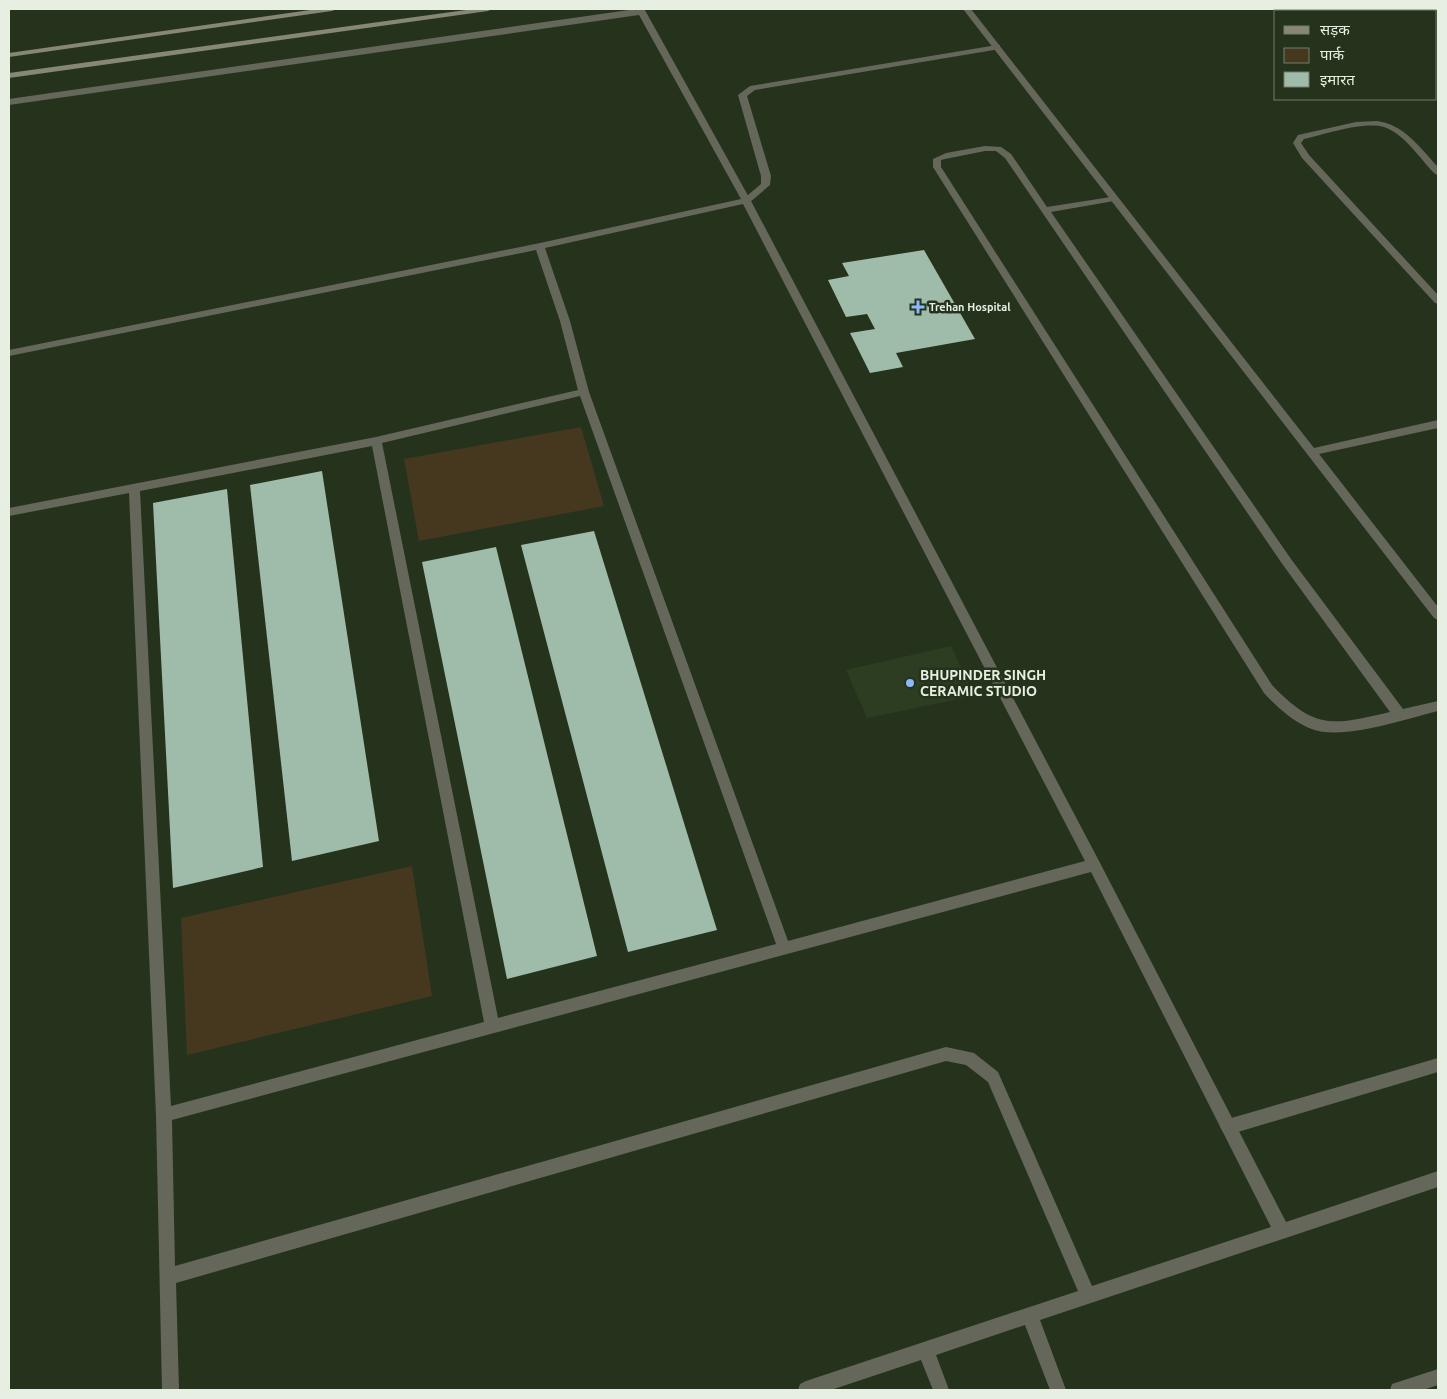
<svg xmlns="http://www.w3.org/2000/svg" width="1447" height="1399" viewBox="0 0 1447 1399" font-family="Ubuntu,'Noto Sans Devanagari',sans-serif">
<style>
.built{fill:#2c3d21}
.green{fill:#45381f}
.building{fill:#9fbcaa}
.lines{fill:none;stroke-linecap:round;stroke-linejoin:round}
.service{fill:#66675b;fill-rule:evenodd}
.minor{fill:#66675b;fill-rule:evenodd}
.secondary{fill:#868774;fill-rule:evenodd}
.poi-dot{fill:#8bb9fc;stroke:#25331d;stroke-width:2}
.labels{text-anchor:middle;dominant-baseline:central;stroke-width:5;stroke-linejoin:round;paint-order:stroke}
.far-poi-label{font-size:11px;font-weight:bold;fill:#e6efe1;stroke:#25331d;text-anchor:start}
.poi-label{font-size:14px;font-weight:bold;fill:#e6efe1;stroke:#25331d;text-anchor:start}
</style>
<rect width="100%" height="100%" fill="#25331d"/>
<path class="built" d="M951,646L974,696L867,718L846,670Z"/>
<path class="green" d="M581,427L604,506L419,541L404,459Z
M412,866L432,996L187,1055L181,918Z"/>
<path class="building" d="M924,250L975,339L896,353L903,367L870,373L850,333L875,329L867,314L846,317L828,280L849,276L842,263Z
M322,471L379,841L292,861L250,485Z
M227,489L263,867L173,888L153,503Z
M594,531L717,930L628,952L521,545Z
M496,547L597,956L507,979L422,562Z"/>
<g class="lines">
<path class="service" d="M997,45H1000V49L755,90L747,96L771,176L770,185L749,203H743L741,201L761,184V176L738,95L750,86Z
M1377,121C1405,125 1420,148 1438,167V175L1435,174C1420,159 1405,134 1384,127C1363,121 1326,134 1304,139L1301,143L1309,155L1438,295V304L1435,303L1302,158L1293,143L1298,135L1356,122Z
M985,146L1001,147L1011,154L1047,207L1117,196V200L1114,201L1051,212L1291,559L1403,709L1438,701V711C1405,719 1340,742 1309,728C1291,720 1277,707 1264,693L933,167V159L946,153ZM985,151H996L1005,158L1283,565L1390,712C1333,725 1316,731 1272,685L941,167V160L945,159Z
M1438,1058V1072L1228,1135L1223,1132L1220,1127L1223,1122L1228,1119Z"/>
<path class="minor" d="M636,9H644L646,12L751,201L1099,861L1286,1222L1438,1171V1187L1040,1320L1066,1390H1050L1025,1325L936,1355L949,1390H933L921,1360L831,1390H798L800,1384L806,1381L1078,1291L988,1082L966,1065L946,1061L176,1283L179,1390H162L156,1115L129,493L9,516V508L376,437L578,390L560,321L536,250L9,356V350L540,243L741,199L639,15L9,105V99ZM743,204L1085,861L788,941L589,392L570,321L545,248ZM580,396L776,944L498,1018L382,443ZM372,446L484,1022L171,1106L140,491ZM1091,872L1271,1227L1092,1286L998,1072L974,1053L946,1047L175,1266L172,1120Z
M963,9H971L1314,448L1438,420V428L1319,454L1438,607V620L1434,618Z
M1438,1369V1385L1423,1390H1390L1392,1384Z"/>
<path class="secondary" d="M317,9H336L332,11L9,57V53Z
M473,9H492L488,11L9,78V73Z"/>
</g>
<g class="poi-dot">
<path d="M915.5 299.5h5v5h5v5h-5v5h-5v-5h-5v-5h5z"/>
<circle cx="910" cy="683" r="5"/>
</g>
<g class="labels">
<g class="far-poi-label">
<text x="929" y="307">Trehan Hospital</text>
</g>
<g class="poi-label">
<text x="920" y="675">BHUPINDER SINGH<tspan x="920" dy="16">CERAMIC STUDIO</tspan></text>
</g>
</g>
<rect width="1447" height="1399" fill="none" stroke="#e6efe1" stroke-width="20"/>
<rect x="1274" y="10" width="162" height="90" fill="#25331d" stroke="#727e6b"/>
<rect x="1284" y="26" width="25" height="8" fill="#868774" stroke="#727e6b"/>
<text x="1320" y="35" font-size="15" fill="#e6efe1">सड़क</text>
<rect x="1284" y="48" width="25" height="15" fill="#45381f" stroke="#727e6b"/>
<text x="1320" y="60" font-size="15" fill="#e6efe1">पार्क</text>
<rect x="1284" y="72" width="25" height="15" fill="#9fbcaa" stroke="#727e6b"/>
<text x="1320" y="85" font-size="15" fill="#e6efe1">इमारत</text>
</svg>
